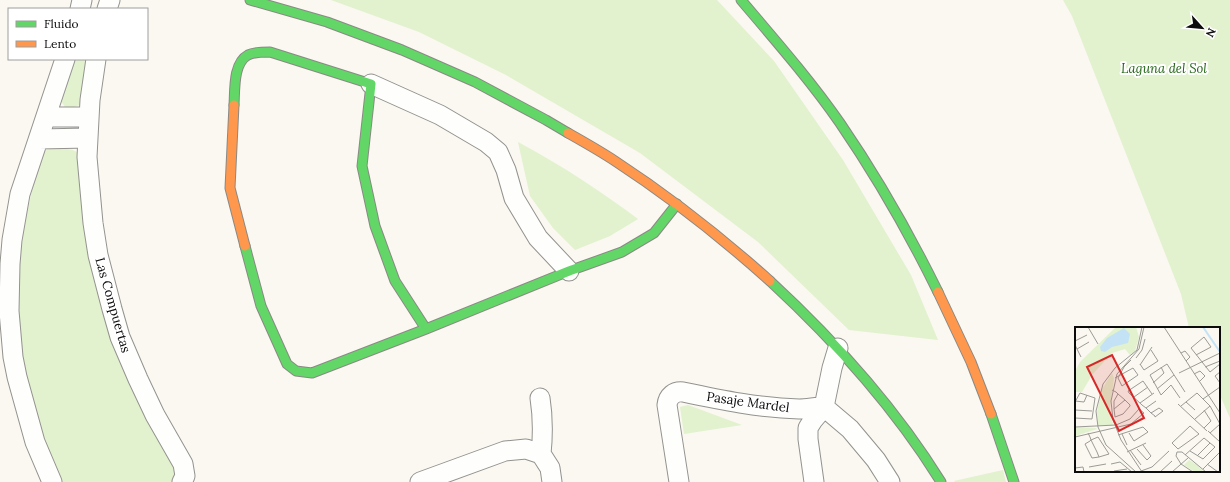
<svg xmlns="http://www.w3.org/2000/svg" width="1230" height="482" viewBox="0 0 1230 482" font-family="Lora,serif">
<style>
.green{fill:#e2f1ce}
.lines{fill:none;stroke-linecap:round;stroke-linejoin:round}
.street-casing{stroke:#93928f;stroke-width:21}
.fast-casing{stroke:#8a8985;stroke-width:11}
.slow-casing{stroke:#8a8985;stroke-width:11}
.street{stroke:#fefefd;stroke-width:19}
.fast{stroke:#63d668;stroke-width:9}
.slow{stroke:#ff974d;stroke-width:9}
.labels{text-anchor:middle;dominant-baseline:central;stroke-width:4;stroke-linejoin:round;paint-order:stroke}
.park-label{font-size:13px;font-style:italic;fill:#266719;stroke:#fff}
.street-label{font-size:13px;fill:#0c0c0c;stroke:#fff}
.inset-river{fill:none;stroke:#c4e2f6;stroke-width:2}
.inset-road{fill:none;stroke:#9b9a95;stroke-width:1}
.view{fill:#d62828;fill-opacity:0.15;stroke:#d62828;stroke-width:2}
.inset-edge{fill:none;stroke:#0c0c0c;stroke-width:2}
</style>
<rect width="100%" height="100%" fill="#faf8f0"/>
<path class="green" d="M331,0H717L774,61L843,160L911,275L938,340L849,330L758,242L640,153L506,75L419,32Z
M1063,0H1230V418L1219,393V328H1189L1181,294L1072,16Z
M75,59H86L83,80L81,102L80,105L71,108L65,107L61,101L62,97Z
M518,142C561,165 599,190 638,219L610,236L575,250L553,228L530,196Z
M50,149C58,149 72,147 78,153L95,282L107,327L128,379L162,447L177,471L174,482H62C24,404 10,315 24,229C28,204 35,180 41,155L44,151Z
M688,405L742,425L684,434L680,407Z
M1003,470L1006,482H955L954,481Z"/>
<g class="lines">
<defs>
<path id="street" d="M80,9L82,0
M107,9L110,0
M96,59L90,100L87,157L93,223L98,255L112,309L120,337L138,379L155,415L183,464L185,476L182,482
M371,84L440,115L486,142L498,152L506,170L514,198L538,238L569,271
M46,117H88
M39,139L88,138
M540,398C543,417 543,435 541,454
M824,407L850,429L876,460L890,482
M52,482L35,442L17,377L13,357L9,311L10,264L12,240L20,194L65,59
M420,482L505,451L526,449L541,454L550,468L552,482
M679,482L667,405C668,396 674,391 683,392C721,400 760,408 799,409C807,409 816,407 824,407
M814,482L808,439V428L813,420L824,407L832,368L838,348"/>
<path id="fast" d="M250,0L327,22L402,50L475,82L546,120L568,133
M741,0C775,40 810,80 840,123C877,177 909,233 938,292
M234,105C235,90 233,63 248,55C254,52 263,52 270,52L371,84L362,166L375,226L395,281L426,329
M245,246L261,306L287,364L296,371L312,373L426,329L569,271L622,252L654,233L677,204
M770,281C835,341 894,406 941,482
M991,414L1014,482"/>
<path id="slow" d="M234,105L230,188L245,246
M568,133C584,142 600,151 615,161C670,197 721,237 770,281
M938,292L971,362L991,414"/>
</defs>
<use href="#street" class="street-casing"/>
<use href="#fast" class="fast-casing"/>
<use href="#slow" class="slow-casing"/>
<use href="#street" class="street"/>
<use href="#fast" class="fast"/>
<use href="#slow" class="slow"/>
</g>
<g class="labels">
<g class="park-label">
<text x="1164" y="68">Laguna del Sol</text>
</g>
<g class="street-label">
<text transform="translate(113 305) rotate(74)">Las Compuertas</text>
<text transform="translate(748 402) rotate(8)">Pasaje Mardel</text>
</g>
</g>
<g transform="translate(1075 327)">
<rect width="145" height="145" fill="#faf8f0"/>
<path d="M41,0H61L64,10L60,24L55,28L50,22L37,26L17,48L7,65H1L0,44L5,35ZM37,46L39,51L35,81L38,98L23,99L22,85L27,62ZM0,100L21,101L22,102L0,109ZM114,133L122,138L128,144L120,145L109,138Z" fill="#e2f1ce"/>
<path d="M49,1L55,7L53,16L37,20L30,25L26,24L25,20L32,11Z" fill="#c4e2f6"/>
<path class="inset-river" d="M128,0L145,25"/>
<path class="inset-road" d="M13,0L23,17M89,0L145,86M0,14L12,8M0,18L6,30M2,22L14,15M106,26L110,24L115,30L111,34M121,28L136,20L129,10L116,21L135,45L145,37M61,31L67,23L70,12M65,37L69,43L83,34L76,23M65,38L77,20M130,40L145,34M145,45L140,49L145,56M104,46L145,26M119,47L125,44L130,49L124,55M40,51L58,41L63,48L47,59L43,51M43,51L49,40L56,33M78,56L89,46L86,40M82,62L99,48M37,63L41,65L43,67L50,73L55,78V79L48,87L40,90L39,82L50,73M59,70L73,60M105,71L96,58L86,68L75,48L92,37L110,65M128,72L145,60M0,74L9,75L12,68M0,75L5,66L20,71L17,92L0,91M111,75L120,83M65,76L79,66M103,77L132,104M106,79L122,66L135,79L145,97M71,81L81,74M39,82V74L43,67M0,83L17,84M129,83L136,94L129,101M76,86L84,81L88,84L80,90V89L76,86L71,81L67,78L54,66L53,64L68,54L77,67M120,92L135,79M115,99L124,107L103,122L97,116ZM0,100L41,98L55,92L64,82L69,86L56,97L0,110M133,104L145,115M13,106L15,110L16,113L22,125L24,130L34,127L23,110L16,113L15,114L10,117L17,131L24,130M135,106L145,97M47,107L52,118M43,108L68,100L73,105L59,114L54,106M62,122L72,133L76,129L68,118M55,123L66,138M52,125L71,116M110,128L129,111L140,120L128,132L115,124M122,129L135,116M36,137L45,135L57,145M132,137L143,145M14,140L31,137M0,141L8,140L9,145M128,142L145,125M39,144L52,142M66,144L77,140L94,124M61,145L31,118L23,100L21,84L28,57L40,41L62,23L67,0M67,145L46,113L38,93L36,74L42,47L64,22L69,0M85,145L97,134M97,145L113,131M118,145L106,137L101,129L102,125H107L131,145"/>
<path class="view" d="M37,28L69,91L44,104L12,40Z"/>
<rect width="145" height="145" class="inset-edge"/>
</g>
<rect x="8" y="8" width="140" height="52" fill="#ffffff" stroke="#9e9e9e"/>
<rect x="16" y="21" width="20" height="6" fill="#63d668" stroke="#9e9e9e"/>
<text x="44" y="28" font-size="12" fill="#0c0c0c">Fluido</text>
<rect x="16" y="41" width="20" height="6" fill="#ff974d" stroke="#9e9e9e"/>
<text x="44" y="48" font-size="12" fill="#0c0c0c">Lento</text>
<g transform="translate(1202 28) rotate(117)" stroke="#ffffff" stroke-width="3" paint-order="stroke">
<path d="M0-3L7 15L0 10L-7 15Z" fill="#0c0c0c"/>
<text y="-6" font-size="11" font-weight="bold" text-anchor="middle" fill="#0c0c0c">N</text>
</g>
</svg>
